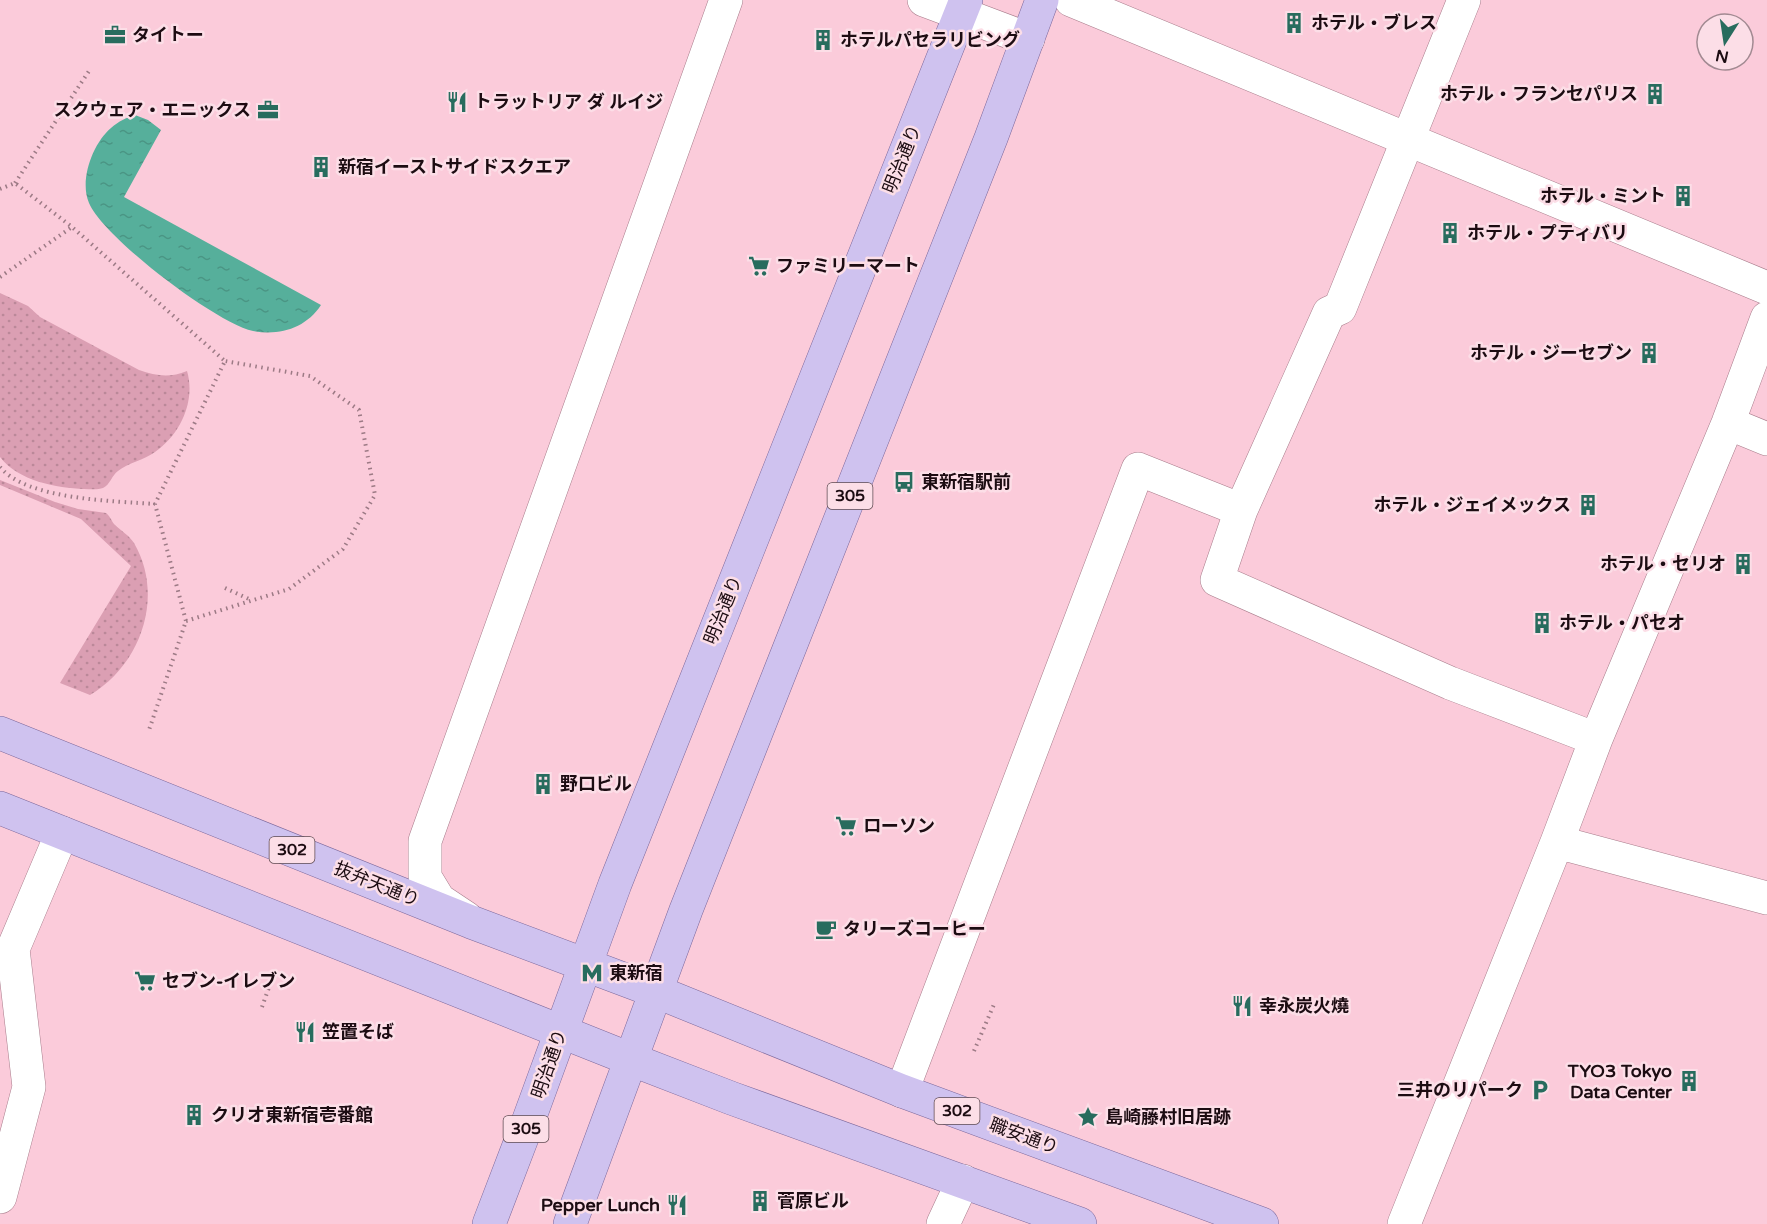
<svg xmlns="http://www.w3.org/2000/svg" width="1767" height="1224" viewBox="0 0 1767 1224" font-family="'Varela Round','Noto Sans JP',sans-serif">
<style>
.grass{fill:url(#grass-dots)}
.water{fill:url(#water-ripples)}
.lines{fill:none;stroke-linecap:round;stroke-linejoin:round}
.minor-casing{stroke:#a87c8b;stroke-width:34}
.major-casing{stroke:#7c689b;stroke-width:34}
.path{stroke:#9c7a85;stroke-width:4;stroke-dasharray:1.5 4.5;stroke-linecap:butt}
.minor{stroke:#fff;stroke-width:33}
.major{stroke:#cfc2ef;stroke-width:33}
.labels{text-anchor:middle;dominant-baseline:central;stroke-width:5;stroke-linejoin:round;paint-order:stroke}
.shield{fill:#fcdee7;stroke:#5f4b52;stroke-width:1.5}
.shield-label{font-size:16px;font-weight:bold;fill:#1c0c12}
.poi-label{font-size:18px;font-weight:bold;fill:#1c0c12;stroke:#fcdee7;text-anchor:start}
.street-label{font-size:18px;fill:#1c0c12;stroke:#fcdee7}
</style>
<defs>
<pattern id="grass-dots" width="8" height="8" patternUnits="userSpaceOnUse" patternTransform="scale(1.5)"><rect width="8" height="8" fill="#db9fb3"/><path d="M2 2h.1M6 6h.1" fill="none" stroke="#b89" stroke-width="1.8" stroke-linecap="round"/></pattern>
<pattern id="water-ripples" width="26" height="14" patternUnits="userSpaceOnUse" patternTransform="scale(1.5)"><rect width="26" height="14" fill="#56af9b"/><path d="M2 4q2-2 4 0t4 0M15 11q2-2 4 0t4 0" fill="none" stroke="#4a9584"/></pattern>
</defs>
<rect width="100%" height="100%" fill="#fbcbda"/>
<path class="grass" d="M0,293L28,306L40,317L139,370C156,376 170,378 187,371C196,401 180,435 155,452C144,460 128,463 118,471C112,475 110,485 103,488C98,490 90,489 84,489C57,488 18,481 0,457Z
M0,480L55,502L78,509L106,513C110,516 111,520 114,524C121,531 129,535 134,543C165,596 141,665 90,695L60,683L131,566L81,519L0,485Z"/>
<path class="water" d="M135,115L148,120L161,130L124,197L321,305C306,328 280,336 253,331C216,323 104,238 89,203C79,180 93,143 111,128C119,121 126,118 135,115Z"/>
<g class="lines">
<defs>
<path id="minor" d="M924,0L1028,39
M1071,0L1767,288
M1464,0L1340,308L1329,313L1241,510L1217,580L1450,683L1596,739
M1728,423L1767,439
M1557,842L1767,898
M466,918L439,900L425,877V841L726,0
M902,1091L1138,469L1241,510
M0,1197L29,1087L13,949L62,833
M943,1224L963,1181
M1404,1224L1557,842L1596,739L1728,423L1767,318"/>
<path id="major" d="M0,733L471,922L655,991L902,1091L1262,1224
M0,808L630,1059L731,1098L1080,1224
M489,1224L528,1122L615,884L966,0
M570,1224L686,910L991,138L1042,0"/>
</defs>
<use href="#minor" class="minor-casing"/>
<use href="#major" class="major-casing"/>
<path class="path" d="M15,183L91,68
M0,189L15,183L72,227L225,361L155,504L186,621L149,730
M0,277L72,227
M0,467C27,500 115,501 155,504
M225,588L251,600
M186,621L289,589L343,549L375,495L359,410L310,376L225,361
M262,1007L272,979
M974,1051L995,1002"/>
<use href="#minor" class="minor"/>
<use href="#major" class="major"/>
</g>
<defs>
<symbol id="building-bare" viewBox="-9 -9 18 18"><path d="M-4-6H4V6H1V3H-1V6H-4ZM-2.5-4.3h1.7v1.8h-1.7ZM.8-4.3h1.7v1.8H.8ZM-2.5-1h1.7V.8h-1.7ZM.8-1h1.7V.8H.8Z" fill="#286c5e" stroke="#fcdee7" stroke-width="2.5" paint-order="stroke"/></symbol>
<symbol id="office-bare" viewBox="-9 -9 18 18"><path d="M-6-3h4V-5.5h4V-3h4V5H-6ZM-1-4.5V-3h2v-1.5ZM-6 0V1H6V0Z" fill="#286c5e" stroke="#fcdee7" stroke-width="2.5" paint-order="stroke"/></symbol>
<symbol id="restaurant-bare" viewBox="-9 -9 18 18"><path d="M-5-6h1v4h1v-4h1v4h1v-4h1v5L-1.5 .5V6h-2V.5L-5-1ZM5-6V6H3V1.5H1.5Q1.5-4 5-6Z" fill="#286c5e" stroke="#fcdee7" stroke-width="2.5" paint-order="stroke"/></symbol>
<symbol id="supermarket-bare" viewBox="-9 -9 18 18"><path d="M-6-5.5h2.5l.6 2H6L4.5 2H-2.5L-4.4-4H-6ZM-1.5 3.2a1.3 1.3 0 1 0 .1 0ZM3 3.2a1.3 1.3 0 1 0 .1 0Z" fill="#286c5e" stroke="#fcdee7" stroke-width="2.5" paint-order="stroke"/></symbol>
<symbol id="bus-bare" viewBox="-9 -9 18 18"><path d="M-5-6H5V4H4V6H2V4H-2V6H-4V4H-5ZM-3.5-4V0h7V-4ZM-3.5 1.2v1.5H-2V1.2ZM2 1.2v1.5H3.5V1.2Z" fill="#286c5e" stroke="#fcdee7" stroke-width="2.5" paint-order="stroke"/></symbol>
<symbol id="cafe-bare" viewBox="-9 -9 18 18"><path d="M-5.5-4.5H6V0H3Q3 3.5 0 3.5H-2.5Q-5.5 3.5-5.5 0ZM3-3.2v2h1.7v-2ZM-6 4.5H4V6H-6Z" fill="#286c5e" stroke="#fcdee7" stroke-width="2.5" paint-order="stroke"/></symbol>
<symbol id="metro-bare" viewBox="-9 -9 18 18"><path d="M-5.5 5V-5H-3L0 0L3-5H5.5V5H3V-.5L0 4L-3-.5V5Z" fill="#286c5e" stroke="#fcdee7" stroke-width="2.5" paint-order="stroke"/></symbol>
<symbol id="parking-bare" viewBox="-9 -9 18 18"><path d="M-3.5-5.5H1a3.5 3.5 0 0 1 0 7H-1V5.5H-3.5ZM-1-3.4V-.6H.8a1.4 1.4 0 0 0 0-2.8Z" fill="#286c5e" stroke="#fcdee7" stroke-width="2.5" paint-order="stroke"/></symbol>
<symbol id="sight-bare" viewBox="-9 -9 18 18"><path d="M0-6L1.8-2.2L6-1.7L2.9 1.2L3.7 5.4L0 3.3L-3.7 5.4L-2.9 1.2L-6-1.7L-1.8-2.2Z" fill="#286c5e" stroke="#fcdee7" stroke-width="2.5" paint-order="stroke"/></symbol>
</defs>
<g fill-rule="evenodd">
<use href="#building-bare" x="1279" y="8" width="30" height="30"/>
<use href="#office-bare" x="100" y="20" width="30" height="30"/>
<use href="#building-bare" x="808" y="25" width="30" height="30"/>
<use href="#building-bare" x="1640" y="79" width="30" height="30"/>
<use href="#restaurant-bare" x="442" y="87" width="30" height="30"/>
<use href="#office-bare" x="253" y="95" width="30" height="30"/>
<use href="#building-bare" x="306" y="152" width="30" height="30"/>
<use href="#building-bare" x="1668" y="181" width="30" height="30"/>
<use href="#building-bare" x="1435" y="218" width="30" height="30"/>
<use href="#supermarket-bare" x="744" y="251" width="30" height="30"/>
<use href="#building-bare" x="1634" y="338" width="30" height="30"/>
<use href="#bus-bare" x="889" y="467" width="30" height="30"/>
<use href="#building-bare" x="1573" y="490" width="30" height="30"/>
<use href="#building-bare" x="1728" y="549" width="30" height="30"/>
<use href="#building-bare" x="1527" y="608" width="30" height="30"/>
<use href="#building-bare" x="528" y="769" width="30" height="30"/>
<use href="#supermarket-bare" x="831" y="811" width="30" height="30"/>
<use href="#cafe-bare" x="811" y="914" width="30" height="30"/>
<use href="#metro-bare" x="577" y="958" width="30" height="30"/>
<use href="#supermarket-bare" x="130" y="966" width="30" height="30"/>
<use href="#restaurant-bare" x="1227" y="991" width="30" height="30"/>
<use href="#restaurant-bare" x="290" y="1017" width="30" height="30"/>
<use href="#building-bare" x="1674" y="1066" width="30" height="30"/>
<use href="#parking-bare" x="1525" y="1075" width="30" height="30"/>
<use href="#building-bare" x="179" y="1100" width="30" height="30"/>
<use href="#sight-bare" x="1073" y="1102" width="30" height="30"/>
<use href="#building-bare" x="745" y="1186" width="30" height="30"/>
<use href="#restaurant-bare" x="662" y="1190" width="30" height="30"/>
</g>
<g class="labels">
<g class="shield">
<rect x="827.5" y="483" width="45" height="26" rx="4.5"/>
<rect x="269.5" y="837" width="45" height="26" rx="4.5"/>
<rect x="934.5" y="1098" width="45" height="26" rx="4.5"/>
<rect x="503.5" y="1116" width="45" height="26" rx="4.5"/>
</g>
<g class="shield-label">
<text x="850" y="496">305</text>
<text x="292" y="850">302</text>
<text x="957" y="1111">302</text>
<text x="526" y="1129">305</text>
</g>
<g class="poi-label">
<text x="1311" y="23">ホテル・ブレス</text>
<text x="132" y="35">タイトー</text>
<text x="840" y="40">ホテルパセラリビング</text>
<text x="1638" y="94" text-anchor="end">ホテル・フランセパリス</text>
<text x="474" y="102">トラットリア ダ ルイジ</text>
<text x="251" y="110" text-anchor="end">スクウェア・エニックス</text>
<text x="338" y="167">新宿イーストサイドスクエア</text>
<text x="1666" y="196" text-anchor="end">ホテル・ミント</text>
<text x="1467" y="233">ホテル・プティバリ</text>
<text x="776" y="266">ファミリーマート</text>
<text x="1632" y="353" text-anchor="end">ホテル・ジーセブン</text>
<text x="921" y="482">東新宿駅前</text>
<text x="1571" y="505" text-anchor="end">ホテル・ジェイメックス</text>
<text x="1726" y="564" text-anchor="end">ホテル・セリオ</text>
<text x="1559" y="623">ホテル・パセオ</text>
<text x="560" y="784">野口ビル</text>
<text x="863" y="826">ローソン</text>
<text x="843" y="929">タリーズコーヒー</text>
<text x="609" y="973">東新宿</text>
<text x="162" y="981">セブン-イレブン</text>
<text x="1259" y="1006">幸永炭火燒</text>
<text x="322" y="1032">笠置そば</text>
<text x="1672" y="1071" text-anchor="end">TYO3 Tokyo<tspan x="1672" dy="21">Data Center</tspan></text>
<text x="1523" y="1090" text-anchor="end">三井のリパーク</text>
<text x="211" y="1115">クリオ東新宿壱番館</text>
<text x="1105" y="1117">島崎藤村旧居跡</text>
<text x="777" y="1201">菅原ビル</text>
<text x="660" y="1205" text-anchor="end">Pepper Lunch</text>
</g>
<g class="street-label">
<text transform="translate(902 159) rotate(-68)">明治通り</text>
<text transform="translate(723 610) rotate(-68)">明治通り</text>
<text transform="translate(377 884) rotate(22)">抜弁天通り</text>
<text transform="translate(549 1064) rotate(-71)">明治通り</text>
<text transform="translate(1024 1136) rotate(20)">職安通り</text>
</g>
</g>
<g transform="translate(1725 42) rotate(192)"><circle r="28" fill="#fcdee7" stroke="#a28a92" stroke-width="1.5"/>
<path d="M0-4.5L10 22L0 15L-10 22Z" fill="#286c5e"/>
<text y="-9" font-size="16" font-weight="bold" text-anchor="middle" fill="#1c0c12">N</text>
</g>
</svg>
